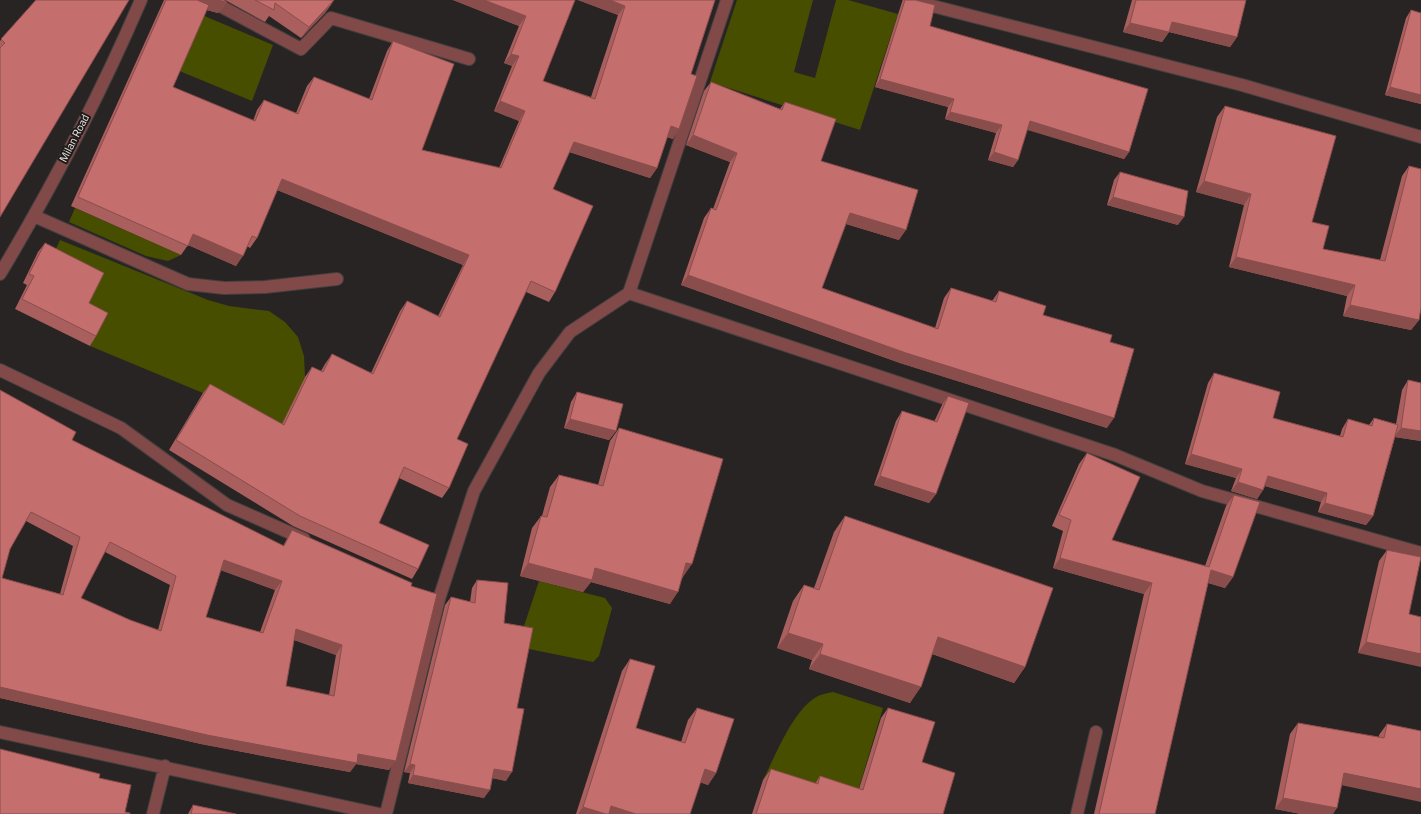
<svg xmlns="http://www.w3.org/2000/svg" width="1421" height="814" viewBox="0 0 1421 814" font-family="'Titillium Web',sans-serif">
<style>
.green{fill:#474e00}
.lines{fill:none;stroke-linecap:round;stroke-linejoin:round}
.minor-casing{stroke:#43403f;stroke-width:14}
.minor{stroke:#814948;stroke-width:12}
.wall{fill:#a95f5e;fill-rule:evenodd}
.shaded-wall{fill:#894d4c}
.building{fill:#c46e6d;stroke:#894d4c;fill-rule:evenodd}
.labels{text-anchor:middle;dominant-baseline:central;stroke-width:4;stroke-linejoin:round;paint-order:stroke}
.street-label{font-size:11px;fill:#ebe9e8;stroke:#1e1b19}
</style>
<rect width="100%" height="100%" fill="#282423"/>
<path class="green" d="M737,0H813L794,72L815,78L836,0H848L898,14L860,130L710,82Z
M202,15L273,45L252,101L177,70Z
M75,208L181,255L168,261L146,256L69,222Z
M60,240L208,300L229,306L269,311L285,322L298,337L304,356L305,377L277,435L203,393L90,346L102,322L51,259Z
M539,581L605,598L612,608L599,656L593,662L524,648L521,635Z
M833,692L883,708L855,801L763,780C776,755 793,709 818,696C822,694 828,693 833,692Z"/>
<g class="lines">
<defs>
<path id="minor" d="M209,0L301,49L331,18L469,59
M909,0L1242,85L1421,137
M34,216L188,284L224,288L265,287L337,279
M0,274C52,187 101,93 141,0
M629,293L1115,455L1202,491L1421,553
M0,370L121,428L227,505L304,539
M0,732L379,814
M153,814L165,766
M386,814L439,599L474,491L539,373L570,332L629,293L727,0
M1077,814L1096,732"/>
</defs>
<use href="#minor" class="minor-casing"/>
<use href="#minor" class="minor"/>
</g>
<path class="wall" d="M36,0L0,217V41Z
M164,0H224L227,2L218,13L207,10L173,87L253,121L257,110L264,100L296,113L307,86L314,77L369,99L387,51L393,41L422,150L499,168L519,121L494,111L512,66L504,63L519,26L453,0H575L543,81L591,97L618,15L578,0H715L691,74L673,139L667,137L657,168L650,178L569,152L553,189L555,292L549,302L526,292L457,439L449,488L442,498L399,478L379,523L418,569L412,579L293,526L169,450L203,393L210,384L282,424L305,377L312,367L321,371L325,364L332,354L371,373L400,311L407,301L438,316L463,265L277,190L257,238L250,248L247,246L236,266L188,245L181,255L71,206Z
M225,0H334L325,13L301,38L269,16L265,22Z
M903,0H915L930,26L1129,152L1124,159L1027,129L1018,160L1013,167L988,160L996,133L945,119L948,107L875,87L902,2Z
M1132,0H1246L1237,37L1230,47L1169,32L1162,42L1123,32Z
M1411,10L1421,104L1385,95L1406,18Z
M711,82L780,109L785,102L821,161L899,240L846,224L822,288L935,328L944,298L951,288L992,301L999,291L1043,315L1110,342L1107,428L900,363L681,285L704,218L711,208L713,209L730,162L686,145L704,91Z
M1225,106L1312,222L1323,249L1380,260L1402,176L1409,166L1419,320L1411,330L1343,316L1347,296L1229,267L1244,205L1196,192L1217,117Z
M1120,172L1178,225L1107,205L1114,180Z
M45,243L89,303L96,336L90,346L15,309L27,285L23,283L38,252Z
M1214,373L1273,418L1340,436L1342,429L1348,419L1369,425L1374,418L1396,424L1402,390L1408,380L1421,383V441L1395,437L1373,516L1366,525L1318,512L1321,502L1265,486L1263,490L1257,499L1231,491L1236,478L1185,464L1208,383Z
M0,390L72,440L283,546L292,530L411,586L389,770L356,764L350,772L295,762L201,744L0,698ZM26,521L73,546L60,594L2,578L10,549ZM105,552L170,585L158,630L130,620L81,598ZM221,570L275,590L260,632L206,617ZM294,640L336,655L329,695L286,686Z
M577,392L616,431L609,440L564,428L571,402Z
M948,396L936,494L929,503L874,485L896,421L902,411L934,422L942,405Z
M619,428L683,577L670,604L591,582L583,592L520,576L532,528L541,516H542L550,487L559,475L598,485L610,441Z
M1087,453L1112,540L1205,566L1226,506L1234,495L1233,577L1225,588L1208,583L1155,814H1094L1144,594L1053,568L1063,531L1052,526L1079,464Z
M845,516L1025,667L1014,683L932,654L910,703L809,669L812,660L777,648L793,601L804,585L814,588L834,532Z
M1387,550L1409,614L1358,653L1379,561Z
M477,580L504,623L517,708L506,781L492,778L484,798L408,783L410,773L404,772L445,605L451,597L470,602L472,588Z
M630,659L636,728L681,742L688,720L697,708L716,773L708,785L700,782L690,814H576L622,671Z
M888,708L922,762L943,814H752L763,780L771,769L815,784L820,776L859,789L881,718Z
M1298,723L1379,737V735L1387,724L1421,731L1342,785L1333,814H1301L1275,809L1290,734Z
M193,805L236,814H188Z"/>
<path class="shaded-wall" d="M186,0H220L227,2L218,13L183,4Z
M453,0H484L526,16L519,26Z
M578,0H610L625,6L618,15Z
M334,1L325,13L301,38L309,27Z
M1172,22L1237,37L1230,47L1165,31Z
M1130,23L1169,32L1162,42L1123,32Z
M511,54L519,56L512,66L504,63Z
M880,79L954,99L948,107L875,87Z
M1390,87L1421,95V104L1385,95Z
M500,101L525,111L519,121L494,111Z
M950,112L1002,125L996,133L945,119Z
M1030,121L1129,152L1124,159L1024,129Z
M671,126L679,129L673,139L664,136Z
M693,135L737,153L730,162L686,145Z
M574,142L657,168L650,178L567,151Z
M994,152L1018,160L1013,167L988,160Z
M282,179L469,255L463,265L275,189Z
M1204,181L1251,194L1244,205L1196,192Z
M1113,197L1184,217L1178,225L1107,205Z
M850,213L906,230L899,240L843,223Z
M193,234L243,256L236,266L186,244Z
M1236,257L1355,285L1347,296L1229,267Z
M688,275L1114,418L1107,428L900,363L681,285Z
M1350,305L1419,320L1411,330L1343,316Z
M570,419L616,431L609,440L564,428Z
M1401,428L1421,431V441L1394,437Z
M1191,454L1242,469L1236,478L1185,464Z
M880,476L936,494L929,503L874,485Z
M1268,476L1327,493L1321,502L1262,485Z
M1238,482L1263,490L1257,499L1231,491Z
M1325,503L1373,516L1366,525L1318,512Z
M1060,558L1152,583L1144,594L1053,568Z
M224,560L282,581L275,590L217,569Z
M528,563L595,568L678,592L670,604L591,582L583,592L520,576Z
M686,563L692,564L683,577L678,575Z
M1211,570L1233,577L1225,588L1203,581Z
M296,629L342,645L336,655L289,638Z
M788,633L823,644L812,660L777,648Z
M938,637L1025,667L1014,683L927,652Z
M1366,642L1421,654V667L1358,653Z
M820,654L921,687L910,703L809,669Z
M0,687L358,754L396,761L389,770L356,764L350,772L295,762L201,744L0,698Z
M410,764L415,765L410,773L404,772Z
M494,769L512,772L506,781L488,777Z
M705,769L716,773L708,785L696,781Z
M1344,773L1421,789V802L1336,784Z
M413,775L490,790L484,798L408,783Z
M1283,798L1337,808L1333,814H1301L1275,809Z
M611,806L636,814H606Z
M583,807L606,814H578Z"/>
<path class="building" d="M36,0H129L0,217V48L5,43L1,39Z
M166,0H197L209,5L173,87L255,121L264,100L298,114L314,77L372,100L393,41L454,64L422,150L501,168L525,111L500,101L519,56L511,54L526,16L484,0H575L543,81L595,99L625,6L610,0H715L691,74L697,76L679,129L671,126L657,168L574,142L553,189L593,206L555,292L531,281L457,439L468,444L449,488L404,467L379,523L429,545L418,569L300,516L176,440L210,384L284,425L312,367L323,372L332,354L373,374L407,301L440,317L469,255L282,179L257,238L252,236L243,256L193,234L188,246L78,197Z
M255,0H334L309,27L275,3L274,10Z
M905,0H915L935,5L930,26L1148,89L1129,152L1030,121L1018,160L994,152L1002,125L950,112L954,99L880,79Z
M1136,0H1246L1237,37L1172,22L1169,32L1130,23Z
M1411,10L1421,13V95L1390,87Z
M711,82L782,110L785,102L836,119L821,161L918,190L906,230L850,213L822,288L938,329L951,288L996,302L999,291L1046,306L1043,315L1112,335L1110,342L1134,349L1114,418L906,353L688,275L711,208L716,210L737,153L693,135Z
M1225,106L1336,136L1312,222L1329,226L1323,249L1385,261L1409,166L1421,169V308L1419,320L1350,305L1355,285L1236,257L1251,194L1204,181Z
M1120,172L1188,191L1184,217L1113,197Z
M45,243L104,273L89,303L108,313L96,336L22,299L34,276L29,274Z
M1214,373L1280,392L1273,418L1343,437L1348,419L1372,426L1374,418L1398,425L1373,516L1325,503L1327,493L1268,476L1263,490L1238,482L1242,469L1191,454Z
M1408,380L1421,383V431L1401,428Z
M0,390L76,432L72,440L284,546L292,530L412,583L411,586L437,594L396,761L358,754L357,763L302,753L207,735L0,687ZM31,512L80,537L63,595L2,578L10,549ZM110,542L176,576L161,631L130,620L81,598ZM224,560L282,581L263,633L206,617ZM296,629L342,645L334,696L286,686Z
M577,392L623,404L616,431L570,419Z
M948,396L969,403L936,494L880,476L902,411L937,422Z
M619,428L723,459L692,564L686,563L678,592L595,568L592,580L528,563L541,516L547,517L559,475L603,486Z
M1087,453L1140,477L1112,540L1209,567L1234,495L1260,502L1233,577L1211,570L1155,814H1099L1152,583L1060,558L1071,520L1059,515Z
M845,516L1053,588L1025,667L938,637L921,687L820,654L823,644L788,633L804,585L819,590Z
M1387,550L1421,557L1409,614L1421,617V654L1366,642Z
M477,580L508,583L504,623L533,628L517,708L524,709L512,772L494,769L490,790L413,775L415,765L410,764L451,597L475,603Z
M630,659L655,666L636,728L685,743L697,708L734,719L716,773L705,769L690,814H636L611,806L609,814H606L583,807Z
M888,708L935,722L922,762L955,773L943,814H756L771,769L818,784L820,776L863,790Z
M1298,723L1384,738L1387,724L1421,731V789L1344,773L1337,808L1283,798Z
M0,749L100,774L99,778L131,785L125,812L130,813V814H0Z
M193,805L236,814H191Z"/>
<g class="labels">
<g class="street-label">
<text transform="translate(74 138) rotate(-63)">Milan Road</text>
</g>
</g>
</svg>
